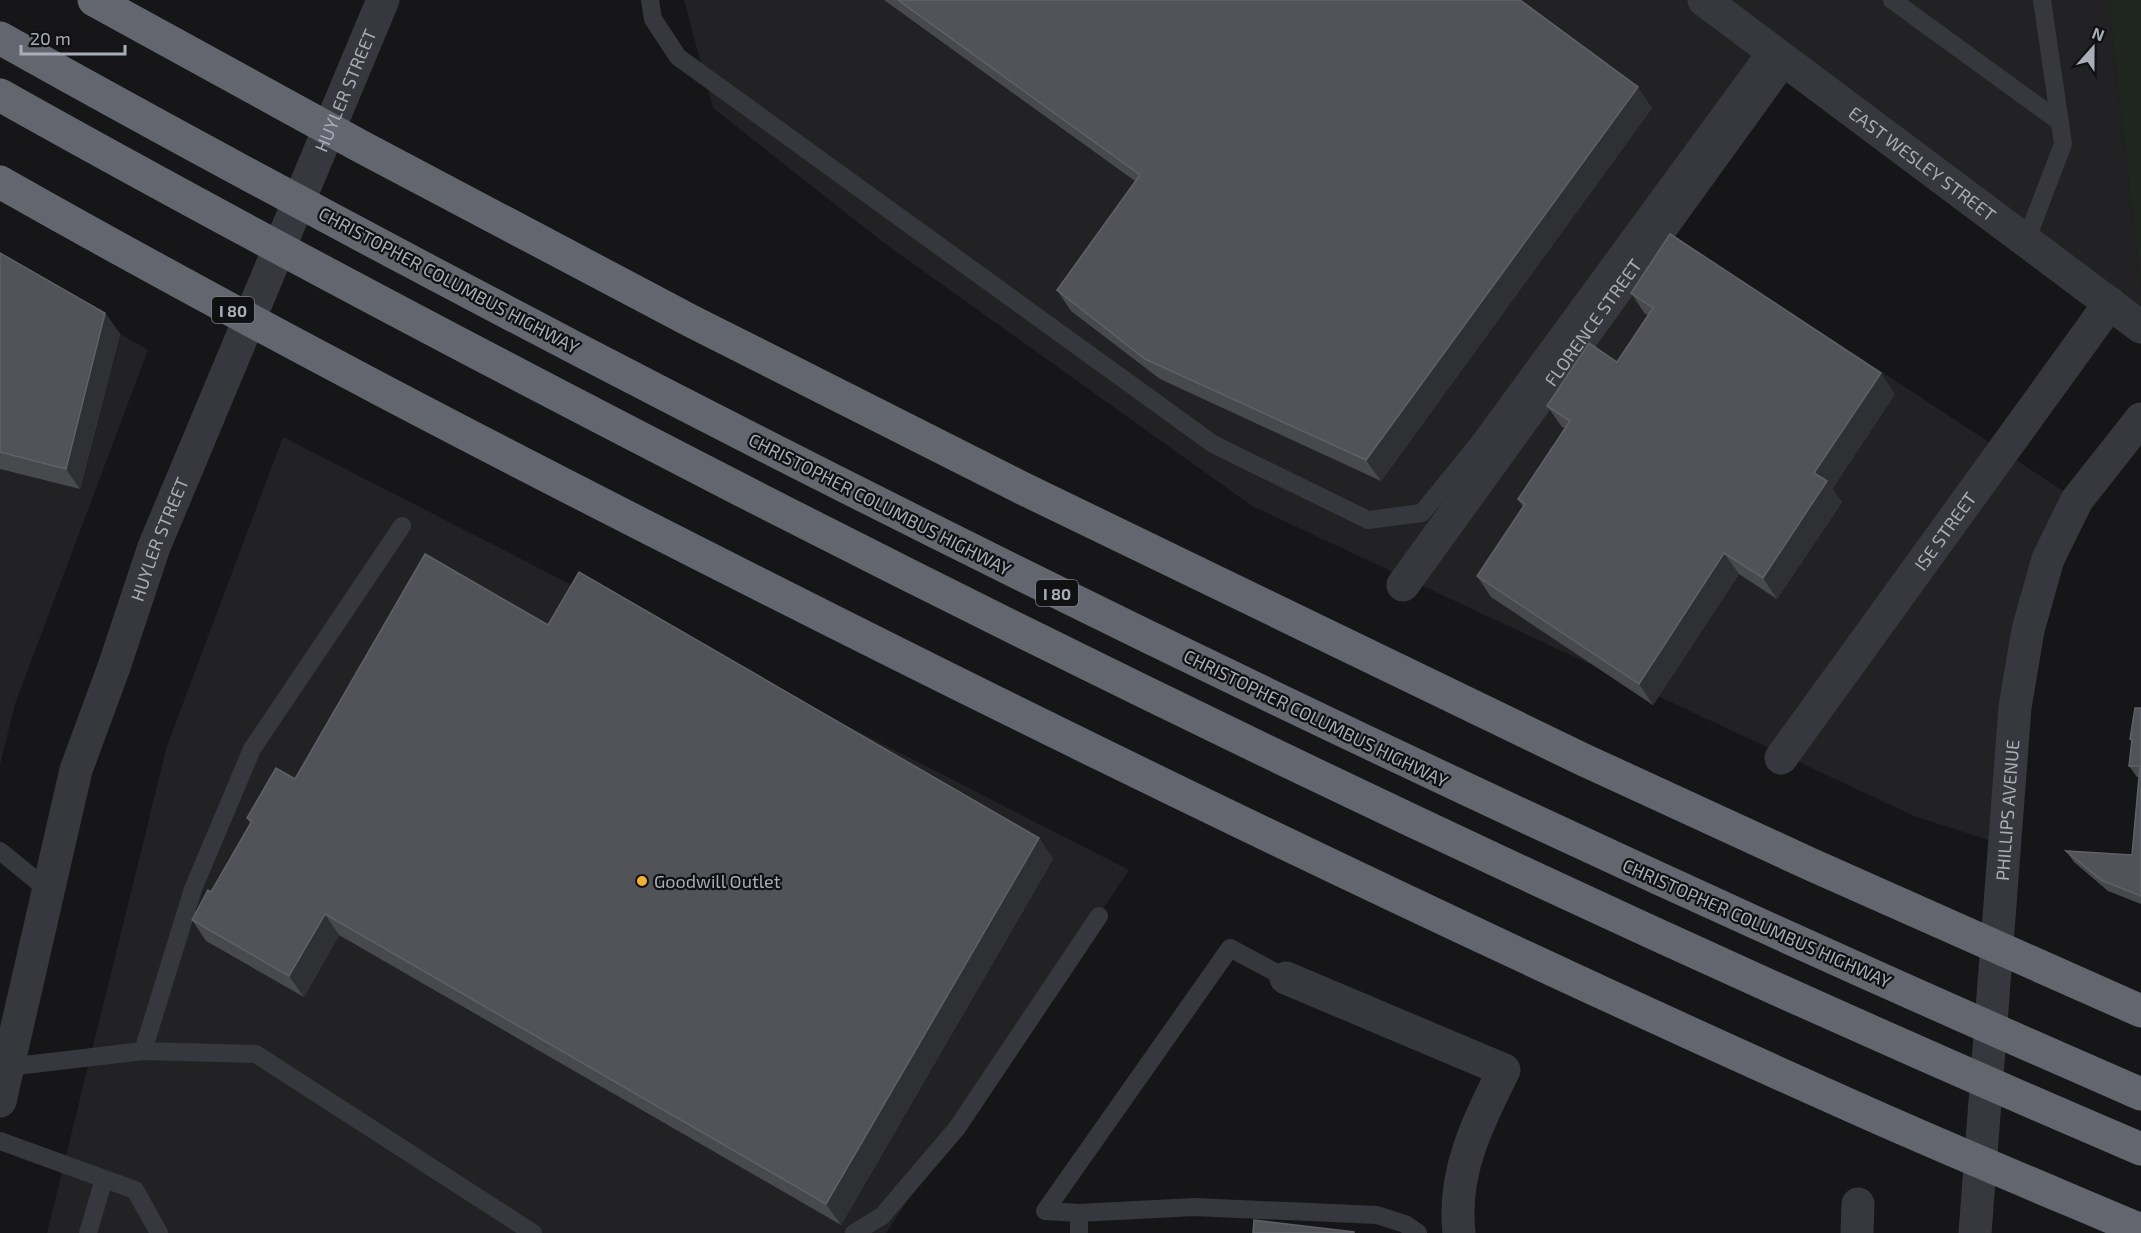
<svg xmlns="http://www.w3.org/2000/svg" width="2141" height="1233" viewBox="0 0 2141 1233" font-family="'Exo 2',sans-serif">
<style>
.built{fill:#222225}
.green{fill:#1e261f}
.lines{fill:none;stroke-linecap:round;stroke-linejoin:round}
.service{stroke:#37383d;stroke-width:18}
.minor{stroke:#37383d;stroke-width:33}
.tertiary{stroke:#37383d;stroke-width:33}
.motorway{stroke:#63666e;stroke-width:33}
.wall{fill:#47494d}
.shaded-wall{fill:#2f3033}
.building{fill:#525359;stroke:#5f6168;stroke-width:1.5}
.poi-dot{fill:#f2b134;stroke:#111113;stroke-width:2}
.labels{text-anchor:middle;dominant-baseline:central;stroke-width:4.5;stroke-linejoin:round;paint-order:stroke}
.shield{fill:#111113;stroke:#7b7e86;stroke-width:1.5}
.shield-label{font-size:16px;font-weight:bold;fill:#a8adb8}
.street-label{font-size:18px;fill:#a8adb8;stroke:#111113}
.poi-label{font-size:18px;fill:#a8adb8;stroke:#111113;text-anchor:start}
</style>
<rect width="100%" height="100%" fill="#161618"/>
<path class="built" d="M684,0H2108L2141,288V321L1785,62L1663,228L2077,500L2048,559L2004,845L1914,816L1252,506L884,243L713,108Z
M0,265L148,350L15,704L0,765Z
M283,437L1129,870L886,1233H47L167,746Z"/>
<path class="green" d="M2108,0H2141V288Z"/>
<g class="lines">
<path class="service" d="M650,0L653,19L678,57L1213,444L1368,520L1422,513L1478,444L1768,48
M1892,0L2060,122
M2026,241L2063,144L2042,0
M0,851L48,890
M1286,978L1230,948L1045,1211L1079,1213L1194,1207L1377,1215L1405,1224L1418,1233
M143,1051L193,889L252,749L402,526
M8,1067L143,1051L256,1054L533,1233
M0,1141L135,1190L159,1233
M88,1233L104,1179
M854,1233L882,1216L957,1128L1099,916
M1079,1233V1213"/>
<g class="minor">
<path id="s1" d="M1403,585L1783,59"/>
<path id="s2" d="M1781,758L2110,303"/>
<path d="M1286,978L1504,1070C1478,1122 1452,1173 1459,1233"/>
<path d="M1857,1233L1858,1204"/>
</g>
<g class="tertiary">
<path id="s3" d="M1704,0L2141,327"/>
<path id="s4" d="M0,1101L76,770L114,667L154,547L383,0"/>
<path id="s5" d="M1975,1233L2015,707L2028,630L2048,559L2077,500L2141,419"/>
</g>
<path class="motorway" d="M94,0L360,146L691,321L1024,489L1584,760L1810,864L2141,1011
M0,38C192,146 386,249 581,351C1092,617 1612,864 2141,1094
M0,95C244,232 492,362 741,490C1200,725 1666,946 2141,1149
M0,182C254,326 513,460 773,591C1133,773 1497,948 1865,1112C1957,1153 2049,1191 2141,1230"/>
</g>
<path class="wall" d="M884,0H1520L1652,108L1381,481L1160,379L1071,311L1057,290L1135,181Z
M0,253L105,313L120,334L80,489L0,469Z
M1631,293L1895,394L1832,489L1842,502L1777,599L1739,574L1653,705L1491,597L1477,576L1523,507L1518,499L1565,428L1562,427L1547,406L1617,362L1648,315L1645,314Z
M548,625L1039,838L1053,859L841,1225L339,935L304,997L206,941L192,920L211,892L250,823L247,818L295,779Z
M2141,708V904L2108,891L2074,862L2066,851L2132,855L2139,777H2137L2129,766L2132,742L2130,739Z"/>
<path class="shaded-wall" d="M1638,87L1652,108L1381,481L1366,460Z
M105,313L120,334L80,489L66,469Z
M1881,373L1895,394L1832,489L1842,502L1777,599L1763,578L1814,473Z
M1724,553L1739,574L1653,705L1639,684Z
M1039,838L1053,859L841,1225L826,1204Z
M325,914L339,935L304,997L289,976Z"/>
<path class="building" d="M898,0H1520L1638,87L1366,460L1145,359L1057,290L1140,175Z
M1670,234L1881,373L1814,473L1827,481L1763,578L1724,553L1639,684L1477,576L1525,504L1518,499L1570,421L1547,406L1589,343L1617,362L1653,308L1631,293Z
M0,253L105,313L66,469L0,452Z
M425,554L548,625L579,572L1039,838L826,1204L325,914L289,976L192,920L208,890L211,892L252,821L247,818L276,768L295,779Z
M2135,708H2141V896L2101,880L2066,851L2132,855L2140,766H2129L2132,740L2130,739Z
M1254,1220L1354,1232V1233H1253Z"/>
<circle class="poi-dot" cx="642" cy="881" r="6"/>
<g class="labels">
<g class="shield">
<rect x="212" y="297" width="42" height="26" rx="4.5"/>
<rect x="1036" y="580" width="42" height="26" rx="4.5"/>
</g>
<g class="shield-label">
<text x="233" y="310">I 80</text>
<text x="1057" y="593">I 80</text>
</g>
<g class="street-label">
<text stroke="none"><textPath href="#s4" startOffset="1071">HUYLER STREET</textPath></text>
<text stroke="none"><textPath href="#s3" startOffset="273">EAST WESLEY STREET</textPath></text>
<text transform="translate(449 280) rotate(28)">CHRISTOPHER COLUMBUS HIGHWAY</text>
<text stroke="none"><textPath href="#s1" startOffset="324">FLORENCE STREET</textPath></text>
<text transform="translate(880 504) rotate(27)">CHRISTOPHER COLUMBUS HIGHWAY</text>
<text stroke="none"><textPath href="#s2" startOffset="280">ISE STREET</textPath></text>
<text stroke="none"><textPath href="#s4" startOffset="585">HUYLER STREET</textPath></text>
<text transform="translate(1316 718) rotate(26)">CHRISTOPHER COLUMBUS HIGHWAY</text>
<text stroke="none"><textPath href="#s5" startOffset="424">PHILLIPS AVENUE</textPath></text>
<text transform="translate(1757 923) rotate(24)">CHRISTOPHER COLUMBUS HIGHWAY</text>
</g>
<g class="poi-label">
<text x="654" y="881">Goodwill Outlet</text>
</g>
</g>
<g transform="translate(2093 48) rotate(21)" stroke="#111113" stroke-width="4.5" paint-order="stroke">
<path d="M0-4.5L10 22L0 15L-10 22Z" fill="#a8adb8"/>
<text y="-9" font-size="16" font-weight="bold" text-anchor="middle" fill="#a8adb8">N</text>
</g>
<path d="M21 45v9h104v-9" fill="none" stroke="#a8adb8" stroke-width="3"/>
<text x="30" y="45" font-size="18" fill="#a8adb8" stroke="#111113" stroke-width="4.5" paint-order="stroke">20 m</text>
</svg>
